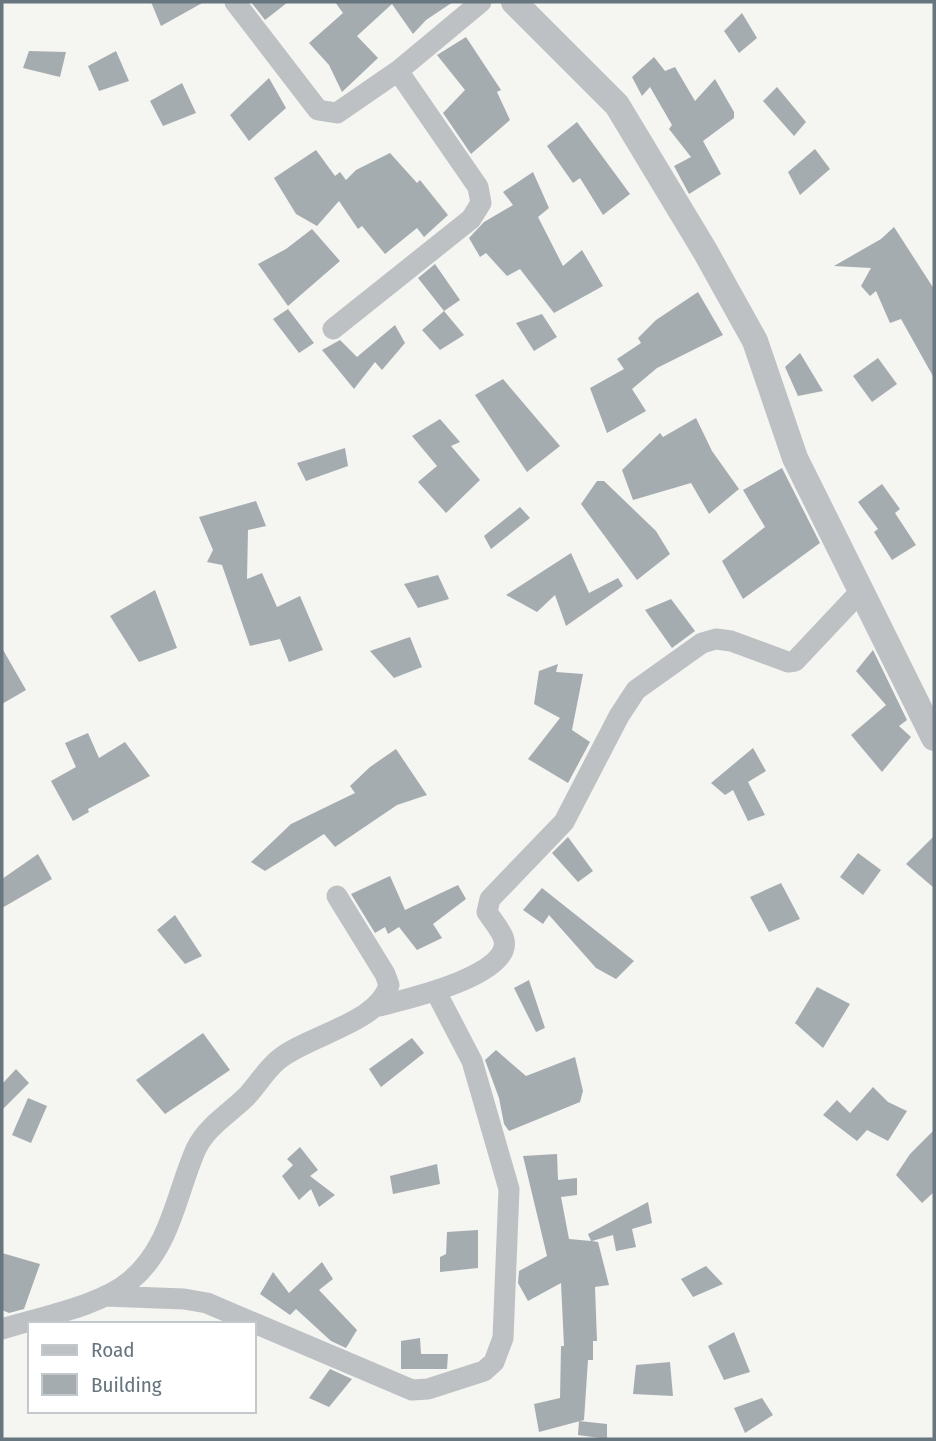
<svg xmlns="http://www.w3.org/2000/svg" width="936" height="1441" viewBox="0 0 936 1441" font-family="'Fira Sans Condensed',sans-serif">
<style>
.building{fill:#a5acb0}
.lines{fill:none;stroke-linecap:round;stroke-linejoin:round}
.minor{stroke:#bdc1c3;stroke-width:21}
.tertiary{stroke:#bdc1c3;stroke-width:26}
</style>
<rect width="100%" height="100%" fill="#f5f5f2"/>
<path class="building" d="M151,2H204L161,26Z
M251,2H288L265,20Z
M335,2H453L426,20L413,34L392,4L357,36L378,58L342,92L329,65L309,43L343,13Z
M742,13L757,38L739,53L724,31Z
M466,37L501,90L497,92L510,120L471,154L443,113L465,90L437,55Z
M29,51L66,52L60,77L23,68Z
M116,51L129,81L99,91L88,66Z
M654,57L665,71L675,67L695,101L715,79L734,112V118L703,141L721,174L689,194L674,166L691,157L669,129L672,125L650,87L642,96L632,77Z
M269,78L286,108L249,141L230,115Z
M182,83L196,113L163,126L150,101Z
M777,87L806,122L794,136L763,101Z
M577,122L630,194L603,215L580,178L573,183L547,146Z
M815,149L830,169L800,195L788,172Z
M316,150L335,176L340,172L346,180L356,170L390,153L417,183L420,180L448,215L424,237L417,228L385,254L362,226L358,229L339,201L317,226L296,214L274,178Z
M533,172L549,208L538,217L563,266L582,250L603,286L554,313L520,269L507,276L486,253L480,257L469,238L484,222L513,205L503,192Z
M894,227L934,289V378L901,319L890,323L876,291L870,296L861,286L871,268L834,266L881,239Z
M312,229L340,261L288,306L258,264L286,249Z
M435,264L460,300L444,311L418,278Z
M698,292L723,335L657,368L632,389L646,411L607,433L590,388L624,369L617,359L641,343L638,338L656,320Z
M288,309L314,343L299,353L273,319Z
M444,311L464,335L440,350L422,330Z
M542,314L557,337L534,351L516,323Z
M395,325L405,343L382,370L375,362L354,389L322,350L340,340L357,357Z
M800,353L823,391L798,396L785,367Z
M878,358L897,384L872,402L853,376Z
M503,379L560,446L527,472L475,395Z
M696,418L712,451L739,489L709,514L691,483L633,500L622,470L660,433L663,437Z
M440,419L460,442L451,446L480,480L446,513L418,482L437,466L412,436Z
M345,448L348,466L306,481L297,463Z
M782,468L820,543L743,599L722,561L765,527L743,490Z
M597,481H604L656,531L670,554L637,580L581,504Z
M882,484L900,509L895,513L916,545L892,560L874,532L878,529L858,502Z
M256,501L266,526L248,530L247,579L262,573L277,607L300,596L323,650L289,662L280,639L250,646L222,565L207,562L213,550L199,517Z
M520,507L530,518L491,549L484,536Z
M571,553L589,593L618,578L623,586L566,626L555,595L537,612L506,595Z
M438,575L449,599L418,608L404,584Z
M155,590L177,648L139,662L110,616Z
M671,599L695,631L672,648L645,610Z
M410,637L422,667L394,678L370,651Z
M2,648L26,690L2,704Z
M873,650L907,720L899,726L911,737L882,772L851,735L886,705L856,671Z
M558,664L556,672L583,674L572,730L590,742L568,783L528,759L560,718L534,704L539,671Z
M88,733L99,758L125,742L150,776L88,809L89,812L73,821L51,781L76,767L65,743Z
M753,748L766,771L748,782L765,815L748,821L733,790L725,795L711,783Z
M396,749L427,795L397,805L335,847L324,834L265,871L251,862L291,824L355,793L350,786L370,767Z
M934,836V888L906,864Z
M568,837L593,871L578,882L552,853Z
M858,853L881,870L863,895L840,877Z
M38,854L52,879L2,908V879Z
M390,876L405,910L458,885L466,899L433,924L442,938L417,950L399,927L388,934L385,927L375,933L351,894Z
M781,883L800,919L769,932L750,897Z
M542,888L634,961L616,979L596,968L549,915L543,924L523,910Z
M175,915L202,956L185,964L157,930Z
M529,980L545,1028L536,1032L514,988Z
M817,987L850,1004L823,1048L795,1023Z
M203,1033L230,1070L165,1114L136,1080Z
M412,1038L424,1053L381,1087L369,1069Z
M496,1050L526,1076L575,1057L583,1091L580,1102L509,1131L504,1124L499,1098L485,1060Z
M16,1069L29,1083L2,1110V1084Z
M873,1087L888,1102L907,1111L888,1141L867,1130L857,1141L823,1115L837,1100L850,1113Z
M28,1098L47,1106L31,1143L12,1135Z
M934,1130V1192L922,1203L896,1175L910,1154Z
M300,1147L318,1170L310,1176L335,1195L319,1207L311,1189L299,1200L282,1176L293,1165L287,1159Z
M557,1154L558,1180L577,1178V1195L561,1197L569,1239L591,1241L588,1234L648,1202L652,1223L632,1229L636,1247L616,1251L613,1235L592,1241L598,1242L609,1285L595,1287L597,1341H593V1360H588L584,1420L539,1432L534,1404L560,1398L561,1346H564L561,1283L528,1301L518,1283L519,1271L547,1256L523,1156Z
M437,1164L440,1184L393,1194L390,1176Z
M478,1230V1268L440,1272V1257L446,1254L447,1232Z
M2,1253L40,1264L24,1309L9,1313L2,1310Z
M322,1262L333,1279L319,1290L357,1330L346,1348L331,1341L296,1309L290,1315L260,1294L273,1272L289,1293Z
M706,1266L723,1284L693,1297L681,1279Z
M734,1332L750,1372L724,1380L708,1346Z
M420,1338L421,1354H448L447,1369H401V1341Z
M670,1362L673,1396L633,1394L636,1365Z
M330,1369L352,1379L329,1407L309,1398Z
M762,1398L773,1415L745,1433L734,1408Z
M579,1421L607,1424V1439L578,1435Z"/>
<g class="lines">
<path class="minor" d="M235,2L318,110L337,113L398,71L481,2
M333,329L471,219L481,203L478,187L398,71
M379,1006C403,1000 512,976 504,940C502,931 492,920 487,912L490,899L564,822L619,716L636,690L702,643L716,639L731,641L788,662L795,661L860,592
M105,1296L184,1299L207,1303L412,1390L428,1389L484,1371L494,1362L503,1338L509,1189L472,1061L436,992
M2,1329C40,1317 100,1306 130,1281C171,1247 176,1194 196,1149C207,1126 230,1113 247,1096C258,1084 266,1070 278,1060C308,1035 379,1023 389,985L385,974L337,896"/>
<path class="tertiary" d="M514,2L617,105L705,251L755,341L795,458L934,738"/>
</g>
<rect width="936" height="1441" fill="none" stroke="#68767f" stroke-width="7"/>
<rect x="28" y="1322" width="228" height="91" fill="#ffffff" stroke="#c3c8cc" stroke-width="2"/>
<rect x="42" y="1345" width="35" height="10" fill="#bdc1c3" stroke="#c3c8cc" stroke-width="2"/>
<text x="91" y="1357" font-size="21" fill="#68767f">Road</text>
<rect x="42" y="1374" width="35" height="21" fill="#a5acb0" stroke="#c3c8cc" stroke-width="2"/>
<text x="91" y="1392" font-size="21" fill="#68767f">Building</text>
</svg>
